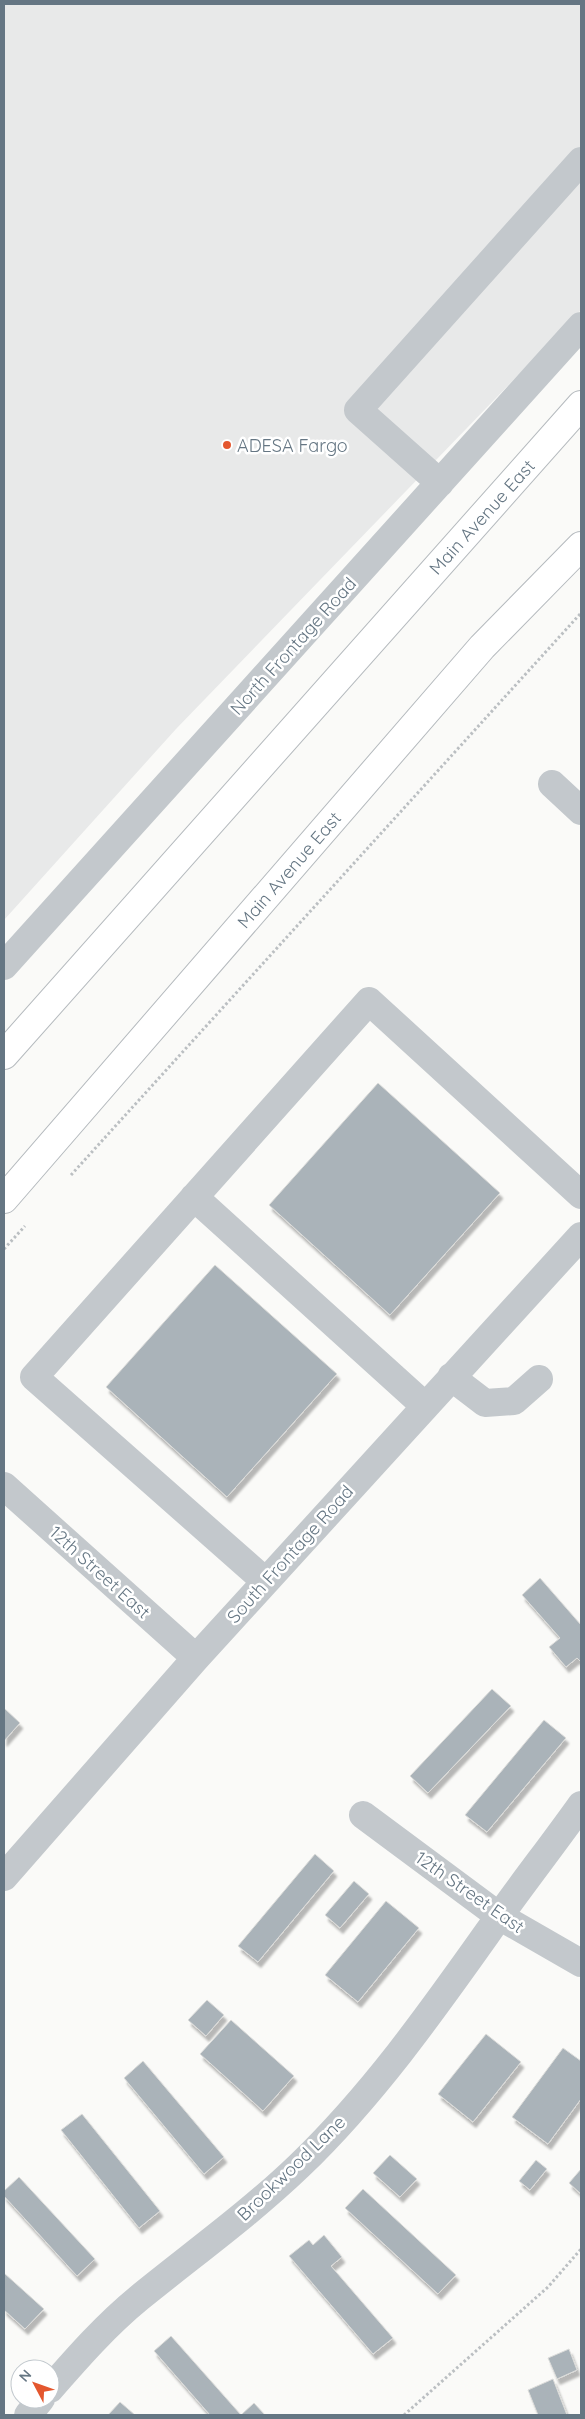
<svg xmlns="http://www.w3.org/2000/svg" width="585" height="2419" viewBox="0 0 585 2419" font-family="Quicksand,sans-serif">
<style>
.built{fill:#e8e9e9}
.building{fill:#aab3b9;stroke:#dcdcda;filter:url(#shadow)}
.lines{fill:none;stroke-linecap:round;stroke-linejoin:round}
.major-casing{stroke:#b5babe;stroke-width:30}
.path{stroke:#bbbfc2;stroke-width:3;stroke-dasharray:2.5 2.5;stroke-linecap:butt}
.minor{stroke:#c3c8cc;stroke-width:28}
.major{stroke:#fff;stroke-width:28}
.poi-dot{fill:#e4572e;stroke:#fff;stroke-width:2}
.labels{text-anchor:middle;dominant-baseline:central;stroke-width:5;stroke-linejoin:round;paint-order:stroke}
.poi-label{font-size:18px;fill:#657683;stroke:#fff;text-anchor:start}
.street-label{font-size:18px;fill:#657683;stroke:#fff}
</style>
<defs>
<filter id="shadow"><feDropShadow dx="3" dy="5.5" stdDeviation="1" flood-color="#0004"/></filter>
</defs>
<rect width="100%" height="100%" fill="#fafaf8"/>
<path class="built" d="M4,4H581V310L176,729L4,920Z"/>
<path class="building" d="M378,1083L500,1193L390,1315L269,1205Z
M215,1265L337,1374L227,1497L106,1387Z
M540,1578L581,1625V1662L577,1658L566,1667L549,1647L560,1638L522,1595Z
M492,1689L511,1706L428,1793L410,1776Z
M4,1708L20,1723L4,1741Z
M544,1720L566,1738L487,1832L465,1815Z
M315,1854L334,1871L258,1962L238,1946Z
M354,1881L369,1894L340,1928L325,1915Z
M386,1901L419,1928L358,2002L325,1975Z
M207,2000L224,2015L206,2036L188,2020Z
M231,2020L294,2076L263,2111L200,2054Z
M486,2034L521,2062L473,2122L438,2094Z
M563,2048L581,2061V2099L548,2144L512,2117Z
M143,2061L224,2157L204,2174L124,2078Z
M82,2114L160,2211L139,2228L61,2130Z
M390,2155L417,2179L400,2197L373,2173Z
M536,2160L547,2169L530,2190L519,2181Z
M581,2169V2194L569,2183Z
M19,2177L95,2259L77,2276L4,2196V2191Z
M363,2189L456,2275L438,2294L345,2208Z
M324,2235L342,2257L331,2266L393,2338L373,2354L289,2256L309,2240L313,2245Z
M4,2273L44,2309L25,2329L4,2310Z
M171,2336L241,2415H210L154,2351Z
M569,2349L577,2370L557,2379L548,2358Z
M553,2379L567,2415H538L528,2390Z
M120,2402L135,2415H108Z
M254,2403L265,2415H244L242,2414Z"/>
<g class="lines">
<defs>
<path id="major" d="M4,1055L581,405
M4,1199L482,647L581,546"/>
</defs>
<use href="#major" class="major-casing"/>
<path class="path" d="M71,1175L581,613
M4,1249L25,1226
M404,2415L548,2287L581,2249"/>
<path class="minor" d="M440,483L358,410L581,161
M552,784L581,811
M4,966L581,326
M194,1197L425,1406
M451,1377L485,1403L514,1401L539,1379
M4,1486L196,1658
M265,1581L34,1377L369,1001L581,1195
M363,1815L499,1916L581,1963
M4,1877L196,1658L581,1236
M50,2389C78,2357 106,2325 139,2298C193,2254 249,2214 299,2166C376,2092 437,2004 498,1918C525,1880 554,1843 581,1805
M28,2415L41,2399"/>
<use href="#major" class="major"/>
</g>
<circle class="poi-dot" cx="227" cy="445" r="5"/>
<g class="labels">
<g class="poi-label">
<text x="237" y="445">ADESA Fargo</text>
</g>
<g class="street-label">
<text transform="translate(482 517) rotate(-48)">Main Avenue East</text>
<text transform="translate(293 646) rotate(-48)">North Frontage Road</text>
<text transform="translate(289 870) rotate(-49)">Main Avenue East</text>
<text transform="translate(290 1554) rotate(-48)">South Frontage Road</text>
<text transform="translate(100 1572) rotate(42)">12th Street East</text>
<text transform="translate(470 1892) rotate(35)">12th Street East</text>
<text transform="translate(291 2168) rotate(-44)">Brookwood Lane</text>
</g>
</g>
<rect width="585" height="2419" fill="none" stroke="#657683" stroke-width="10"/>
<g transform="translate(35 2384) rotate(311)"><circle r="24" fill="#ffffff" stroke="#c1c8cd"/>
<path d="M0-4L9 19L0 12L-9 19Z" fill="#e4572e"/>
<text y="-8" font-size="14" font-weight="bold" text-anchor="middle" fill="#657683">N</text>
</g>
</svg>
